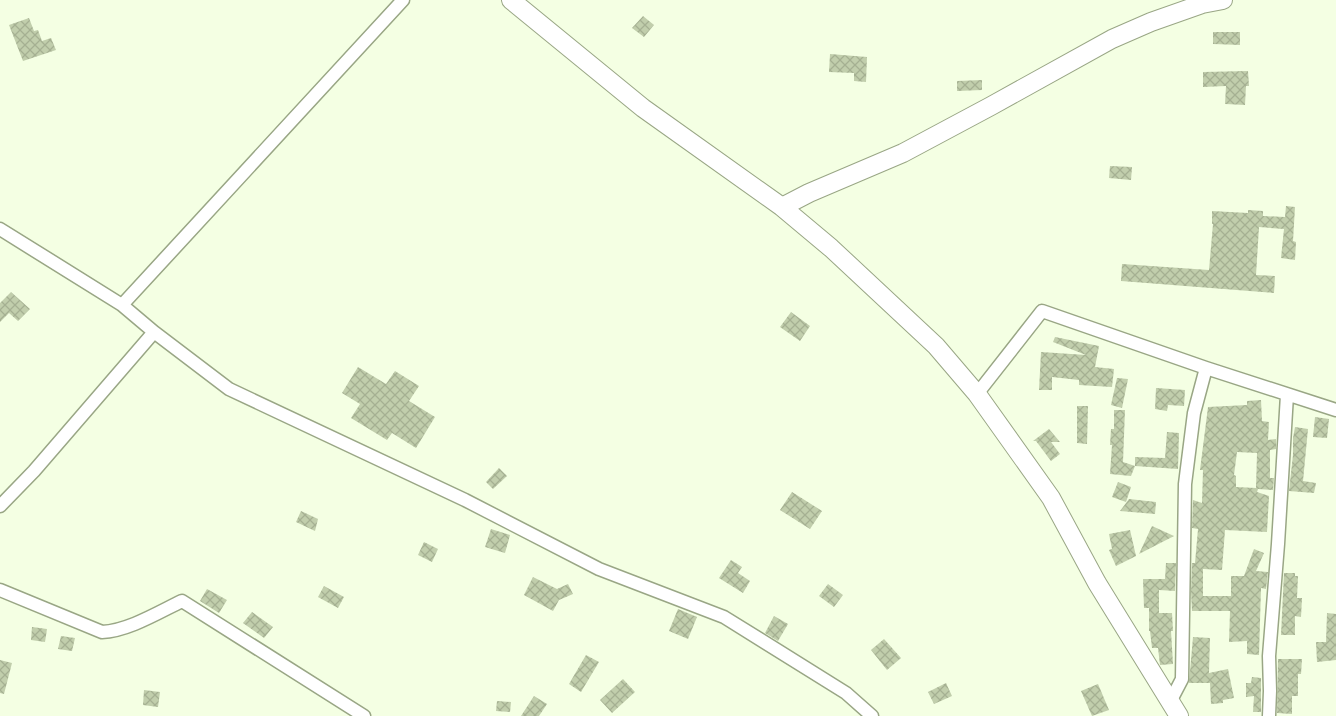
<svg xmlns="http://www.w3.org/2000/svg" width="1336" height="716" viewBox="0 0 1336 716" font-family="'Sofia Sans Condensed',sans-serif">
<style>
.building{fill:url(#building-cross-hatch);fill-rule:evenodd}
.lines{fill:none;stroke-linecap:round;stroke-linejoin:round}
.street-casing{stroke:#99a685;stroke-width:15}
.secondary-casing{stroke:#99a685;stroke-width:20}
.street{stroke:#fff;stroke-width:12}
.secondary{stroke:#fff;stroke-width:18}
</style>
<defs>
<pattern id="building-cross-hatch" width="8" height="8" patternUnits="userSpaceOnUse" patternTransform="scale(1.25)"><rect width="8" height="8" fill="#c1ceac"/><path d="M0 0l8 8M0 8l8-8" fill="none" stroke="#a5b092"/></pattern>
</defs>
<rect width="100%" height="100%" fill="#f4ffe3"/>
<path class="building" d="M643,16L654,25L644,37L632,28Z
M29,18L34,31L38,30L42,41L51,38L56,50L23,61L9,25Z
M1213,32H1240V45L1213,44Z
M830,54L867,57L866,82L854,81V73L829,72Z
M1248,71L1249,86H1246L1245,105L1225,104L1226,86L1203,87V72Z
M982,80V90L957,91V81Z
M1110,166L1132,167L1131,180L1109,178Z
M1286,206L1295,207L1293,241L1296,242L1295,260L1281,258L1284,229L1259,227L1256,275L1275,276L1274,293L1121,281L1122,264L1209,270L1213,224H1212V211L1248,213V210L1263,211V216L1285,217Z
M11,292L30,309L18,321L9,313L0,322V303Z
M791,312L810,326L800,341L780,327Z
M1055,337L1099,346L1095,367L1114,369L1112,387L1079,385V380L1052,377V390H1039L1041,352L1086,355L1053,342Z
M358,367L386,384L395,371L419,386L409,401L435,417L416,448L392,433L387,440L351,418L360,404L342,393Z
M1117,378L1128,379L1122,408L1111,405Z
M1156,388L1185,390L1184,406L1168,405L1167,411L1155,409Z
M1261,400L1262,421L1269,422L1268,440L1276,439V449L1270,450V478H1274L1273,490L1258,489L1257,492L1269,496L1267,532L1225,530L1222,570L1203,569V596H1231V576H1244L1254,549L1264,553L1256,571L1268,572L1266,589L1261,588L1259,655L1247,654V641L1229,642L1230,611H1192L1191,592L1192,563H1195L1198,529L1192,528L1193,500L1202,503L1203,470H1200L1208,407L1247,405V401ZM1237,452L1257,453L1256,488L1236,487V476L1234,475Z
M1077,406H1088L1087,444L1077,443Z
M1114,410H1125L1123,462L1135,466L1131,476L1110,474L1112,445H1110L1111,429H1114Z
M1315,417L1329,419L1327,438L1313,437Z
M1295,427L1308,429L1303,481L1316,483L1314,493L1289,491L1293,455V438Z
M1049,429L1060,442H1051L1060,454L1051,461L1036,441H1033Z
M1167,432L1179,433L1178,469L1135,466V457L1165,458Z
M499,468L507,476L493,489L486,482Z
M1118,482L1131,487L1126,502L1112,497Z
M792,492L822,511L810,529L780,510Z
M1129,499L1156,502L1155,514L1120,511Z
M301,511L318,519L315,531L296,522Z
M1152,526L1174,536L1139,554Z
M491,529L510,535L505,553L485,547Z
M1130,530L1136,556L1116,566L1109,550L1112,549L1109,534Z
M424,542L438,549L432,562L418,555Z
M731,560L742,567L738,573L750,581L743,593L719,578Z
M1166,563H1176L1175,591L1159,590V613H1172L1173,631H1171L1173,664L1160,665L1158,648H1152L1150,631H1149V608H1144L1143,579H1165Z
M1284,573H1295V576H1298L1297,598H1302L1301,617L1295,616V635H1281Z
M533,577L557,589L568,584L573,594L559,600L553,611L524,595Z
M828,584L843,595L834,607L819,596Z
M324,586L344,597L338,608L318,597Z
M207,589L227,600L219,613L200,601Z
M678,609L697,617L688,639L669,631Z
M252,612L273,627L264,638L243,623Z
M1327,613L1336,614V660L1317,662L1316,642H1326Z
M774,616L788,624L778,641L765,633Z
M32,627L47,629L45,642L31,640Z
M61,636L75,638L72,651L58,649Z
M1193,637L1210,638L1209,673L1228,669L1234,698L1223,700V703L1211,704L1210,683H1189Z
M884,639L901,658L887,670L871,650Z
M586,655L599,662L581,692L569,684Z
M1278,659H1302L1301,674H1298V696H1292V714L1277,713Z
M0,660L12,663L4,694L0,693Z
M1252,677L1261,678V712H1253L1254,696L1246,697V683H1251Z
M623,679L635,692L612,713L600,700Z
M946,683L952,696L934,704L928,692Z
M1098,684L1109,710L1092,716L1081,691Z
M144,690L160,692L158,707L143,705Z
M534,696L547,704L539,716H521Z
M497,701L511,702L510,712L496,711Z"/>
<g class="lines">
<defs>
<path id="street" d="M0,229L122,305L403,0
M154,332L229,389L465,500L599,569L724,617L846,693L872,716
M977,394L1042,311L1206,368L1336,410
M0,506L34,471L154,332L122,305
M0,590L102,632C128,631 159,612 182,601L364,716
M1170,702L1182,679L1185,484L1194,413L1206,368
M1269,716L1270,691L1269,656L1278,544L1287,395"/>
<path id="secondary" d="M511,0L643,108L782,207L831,248L936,346L977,394L1051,498L1097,583L1179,716
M782,207L809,193L903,153L991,106L1112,39L1151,22L1202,4L1223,0"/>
</defs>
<use href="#street" class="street-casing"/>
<use href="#secondary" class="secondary-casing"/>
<use href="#street" class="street"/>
<use href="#secondary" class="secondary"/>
</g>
</svg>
